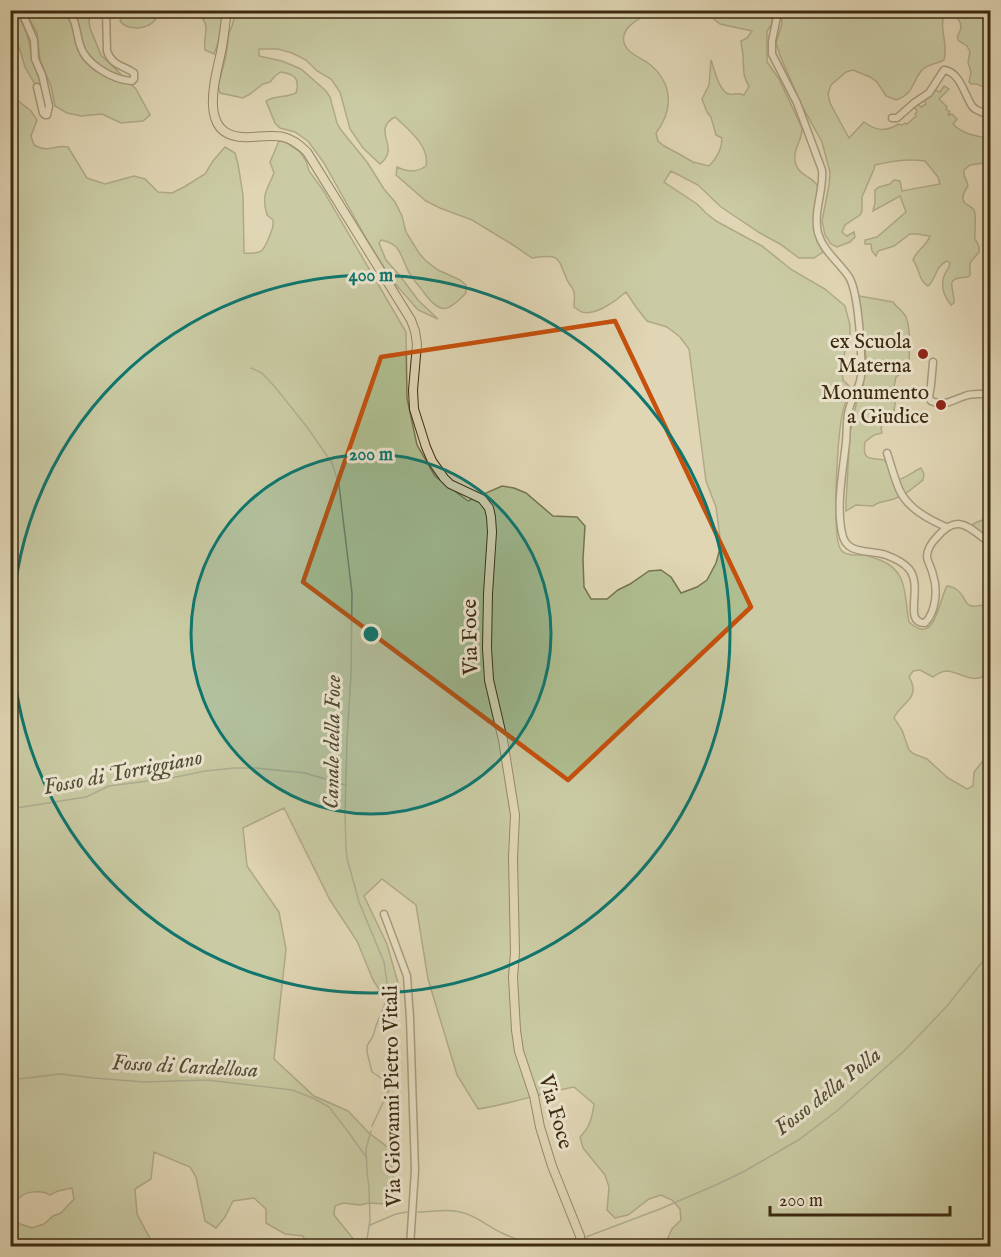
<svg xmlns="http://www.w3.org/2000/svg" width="1001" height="1257" viewBox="0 0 1001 1257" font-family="'IM FELL English',serif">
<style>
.green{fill:#afbe90;stroke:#767450;stroke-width:1.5}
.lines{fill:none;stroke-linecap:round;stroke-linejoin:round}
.stream{stroke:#71806b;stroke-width:1.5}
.minor-casing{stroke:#655539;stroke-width:9}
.major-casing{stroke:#3c2a10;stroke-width:10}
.minor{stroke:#ebe4ce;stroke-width:6}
.major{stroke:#e0d6b4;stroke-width:8}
.marked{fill:none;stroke:#c6500d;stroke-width:4.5;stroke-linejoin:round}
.ring{fill:none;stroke:#0f766e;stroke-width:3}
.poi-dot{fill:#8f2418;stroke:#ebe4ce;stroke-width:2}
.labels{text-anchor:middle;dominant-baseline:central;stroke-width:6;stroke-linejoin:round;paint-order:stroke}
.poi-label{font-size:21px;fill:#3c2a10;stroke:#ebe4ce;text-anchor:end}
.street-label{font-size:21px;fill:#3c2a10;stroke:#ebe4ce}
.water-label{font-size:22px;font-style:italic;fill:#524e36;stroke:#ebe4ce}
.centre{fill:#0f766e;stroke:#ebe4ce;stroke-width:3}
.ring-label{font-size:18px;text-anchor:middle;font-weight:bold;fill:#0f766e;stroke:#ebe4ce;stroke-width:6;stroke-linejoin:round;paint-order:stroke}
</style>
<rect width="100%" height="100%" fill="#e0d6b4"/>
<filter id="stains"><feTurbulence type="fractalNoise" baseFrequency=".00333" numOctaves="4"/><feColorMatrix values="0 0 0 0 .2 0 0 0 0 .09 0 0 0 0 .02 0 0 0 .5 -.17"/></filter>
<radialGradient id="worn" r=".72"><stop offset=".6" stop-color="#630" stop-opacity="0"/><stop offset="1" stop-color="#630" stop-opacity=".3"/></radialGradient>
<path class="green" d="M321,10L653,11C645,16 632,21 627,29C623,34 622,41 626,47C630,54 641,58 648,63C673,82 674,109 656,133L658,141L664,146L679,154L693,162L709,166C717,158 722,150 722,138L716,135L711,117L707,112L702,99L709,85L711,60C714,68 719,92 729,94C735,95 737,92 744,95L749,86C742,76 744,68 743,56C743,51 741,46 741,41L747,38L752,31L720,24L714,19L712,11H771L772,24L767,31V62L779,79L802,128C802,141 795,146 795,155C793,177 815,175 818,188C819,194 817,201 816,207C812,224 814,237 823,252L814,258H799L780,244L760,233L721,207L698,185L671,171L664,182L697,204L706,213L716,221L762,246L792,270L825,289L845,306L850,325V334L845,351L842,370L843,380L850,387C849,396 848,396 845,404C843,409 842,416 841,422C838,441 831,537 841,550C846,556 856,555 863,555C869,555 874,558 880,560C909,571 904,597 909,622C936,647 938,601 947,586C949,586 955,588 956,589C969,598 961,610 983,605C986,595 984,584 990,575V672C987,673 985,676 982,677C971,682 958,672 947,671C942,671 937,674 933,677L920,670L913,671L909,677C922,699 900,703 894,718L902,730L909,750L914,754L927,759L948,778L967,789L973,786L974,772L990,752V1246H679L667,1240L672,1229L681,1220L680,1209L672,1200L661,1195L649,1199L628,1215L615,1218L607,1210L609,1187L605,1175L583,1148L580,1137C590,1127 592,1118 594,1104L574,1087C541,1093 511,1104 478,1109L457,1075L428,979L416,905L382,879L364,896L387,944L400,990L388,1003L373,980L357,941L330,900L284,808L243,828L247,866L279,912L286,949L274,1059L314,1096L348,1111L369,1133L390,1149L395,1194L386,1204L369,1203L360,1205L343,1203L335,1206L334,1215L359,1246H308L303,1236L285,1234L266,1223V1209L254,1198L233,1201L225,1217L216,1228L205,1221L196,1177L190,1167L154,1152L151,1179L135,1189L137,1214L154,1246H11L10,1213L20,1224L32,1228L44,1224L53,1216L61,1213L74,1199L72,1188L58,1191L50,1195C43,1190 27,1191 20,1197C16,1200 13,1206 11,1209V95L31,111L37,120L31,136L34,145C50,154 53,144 68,147L87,178L105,184L134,176L145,179L158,192L172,193L184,187L205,174L213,161L225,147L235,153L238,164L243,195L244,253C263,254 263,252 270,235C272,229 274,227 273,220L267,215C261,194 267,191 274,173L270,162L279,141L285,142L300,152L306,161L309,171L323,190L406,332L407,398L417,445L435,476L468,501L502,486L514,488L526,493L553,516L577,517L585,526L583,559L584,587L591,599H607L618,590L630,584L649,571L661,570L671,577L681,593L697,587L707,580L716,563L721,545L716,507L706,481L689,349L680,337L667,327L647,321L636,307L626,292C617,300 596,316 582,312C579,311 577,309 574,307C574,303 575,296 574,292C573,288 569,284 567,280C557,256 560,254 532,258L513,245L472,220L440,208L426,201L396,175L397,167C408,172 416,173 426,166C430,146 408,129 395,117C370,131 402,147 380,164L363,148L350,129L340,92L331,79L317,71L306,60L292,53L278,49H259V56L282,61L301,69L326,91L330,97L337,123L341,130L367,162L384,189L395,202L402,216L406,232L419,253L425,260L438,270L460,280L466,285V293C448,312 441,315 425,294C420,287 414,281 410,274C400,258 403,244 381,240L379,243L386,260L401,277L418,300L438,319L418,310L391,279L366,238L324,163L308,141L295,132L280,128L275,123L266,101C275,95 286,98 296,93C300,79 295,74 281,72L275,76L270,82L263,84L250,94L243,98L220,93L218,86L226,56L229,33L232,26L236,11H300C308,15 313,15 321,10Z
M11,11H14C22,20 27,33 30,45C31,49 30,54 32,59C37,76 46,90 44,108L37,88L25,67L20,50L11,31Z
M25,11H99L91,13L89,21L90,28L101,55L136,89L150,115L143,121L121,123L102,114L81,116L67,113L55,106L51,86L40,60L37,33Z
M134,11V10L159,11C158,13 157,18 155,20C147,30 128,31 120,21L123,15Z
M181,11H224L218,43L214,54L205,50C203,38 210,26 202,18C194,18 189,12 181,11Z
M781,11H946C937,27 949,43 944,60C937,64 927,64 922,70C911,83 915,93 896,100L886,96L877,82L870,77L853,70L846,72L831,85L828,94L830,103L849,138L864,122C876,131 885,132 899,124L902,125L905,123L907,124L916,116L915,114L917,112L916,109L912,107L914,105H919L921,107L926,104L924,100L935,90L940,92L944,86L946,87L949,89L939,99L947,107L946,109L950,112L948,115H949L952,114L957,119L953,124C961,133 978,138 990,137V162L970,165L964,170V176L966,179L968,186C965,191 962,194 963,200C965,206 971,205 974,210C977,216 974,234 975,239C977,242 979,245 979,248V252L970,263V275L968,277C942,278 955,287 954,303L951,305C945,298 940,287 944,276C946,271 949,269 950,263L947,261C934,267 937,279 928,286C918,280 920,269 913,260C916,250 927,246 930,236L917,234H910L894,246L878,251L876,256L872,251L871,244H865V240L877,237L906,212L900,196L873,211L875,203V190L879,187L890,184L894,180L900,181L902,191L940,184L938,177L925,161C908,158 891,161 875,165L874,169L862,197V211L860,215L845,225L842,232L847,236L854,232L855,237L850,242L837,247L831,244L825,235L822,221L829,185L830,172L822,142L802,106L781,58L776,43L782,24Z
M952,11H990V94C986,88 979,83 971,84L969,82L971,72L968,62L970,52L967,46L958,40C957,32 957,39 960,31C963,23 957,17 952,11Z
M859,296L893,302C897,308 903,311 906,317C911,329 910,358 908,372H903L896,377L894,387L896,399L894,410L896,415L895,421L883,423L881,428L882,433L874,435L865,442C862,461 870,458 884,460L888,465L896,480C904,480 912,472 921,468L924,474L923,480L905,494L894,499L878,503L873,506L856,505L846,511V502L850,432L856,405L859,393L863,389V364H867L863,336Z
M990,470V498H984C982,487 987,483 988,472Z
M990,516V539L972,525C978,520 985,521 990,516Z"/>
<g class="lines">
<path class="stream" d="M251,368L262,373L275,387L307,427L332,463L339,485L352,593L351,674L347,739L345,814L346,848L347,858L359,902L384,962L387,983L386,1001L376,1026L373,1036L367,1046V1052L372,1072L387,1082L389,1090L372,1126
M10,809L86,797L109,786L171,778L205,771L235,768H255L305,773L346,785
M10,1080L60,1074L94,1078L144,1082L207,1080L292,1090L313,1098L329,1107L349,1133L366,1157
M418,1212C435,1212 447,1208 464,1213C478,1217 489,1227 502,1233C524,1244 552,1248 576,1243
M370,1225L396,1214L407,1212
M586,1237L660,1209L718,1184L745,1171L800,1139L838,1110L904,1051L947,1006L979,966L990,954
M366,1246L370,1220L369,1188L367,1172L366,1149L371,1131"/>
<defs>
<path id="minor" d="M21,10L34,40L35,59L42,75L49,106L47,115H45L43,113L37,87
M67,10C77,20 76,33 80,45C85,64 113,80 132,81L134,79V73C123,65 112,66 107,51L106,10
M776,10L777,17L772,41V54L797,103L822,170C824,191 813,211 818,233C823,251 839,262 849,277C859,293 862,356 861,376C860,387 853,396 850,406C846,417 847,431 846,442C843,471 836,504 842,533C846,556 869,549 886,555C894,558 904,563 909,569C924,587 902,623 925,623C936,612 938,589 933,575C932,569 928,563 927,557C927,550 932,542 937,537C958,512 969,528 990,543
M892,118H897L914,103L929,93L944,70C960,72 964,94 972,106L975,109L990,116
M933,362L931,385L929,397L931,401C945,407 952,400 965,396C971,393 979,394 985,394L990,400
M887,453C891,465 894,477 899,489C907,508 928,519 946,527
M384,914L407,976L410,1018L415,1170L410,1246"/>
<path id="major" d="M227,10C225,24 224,38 221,52C214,84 197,141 251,137C277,135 288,133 307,152L411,320L415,331L417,344L413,390L414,409L426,447L432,461L444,478L450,484L482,499L489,508L491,517L492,532L488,594L487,648L489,680L503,740L515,815L513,858L515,953L513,977L516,1030L519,1051L534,1096L540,1127L552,1166L580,1236L581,1246"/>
</defs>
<use href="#minor" class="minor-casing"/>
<use href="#major" class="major-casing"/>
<use href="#minor" class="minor"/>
<use href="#major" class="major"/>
</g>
<path d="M0 0H1001V1257H0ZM615,321L751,607L568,780L303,582L381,357Z" fill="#e0d6b4" fill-opacity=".55" fill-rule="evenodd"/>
<path class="marked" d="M615,321L751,607L568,780L303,582L381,357Z"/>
<circle cx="371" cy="634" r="180" fill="#0f766e" fill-opacity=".12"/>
<g class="ring">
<circle cx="371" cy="634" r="180"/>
<circle cx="371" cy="634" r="359"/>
</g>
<g class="poi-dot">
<circle cx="923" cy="354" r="6"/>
<circle cx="941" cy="405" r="6"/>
</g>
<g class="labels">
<g class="poi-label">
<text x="911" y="342">ex Scuola<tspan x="911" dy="24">Materna</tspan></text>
<text x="929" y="393">Monumento<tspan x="929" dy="24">a Giudice</tspan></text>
</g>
<g class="street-label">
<text transform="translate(471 637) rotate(-91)">Via Foce</text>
<text transform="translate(393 1096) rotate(-91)">Via Giovanni Pietro Vitali</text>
<text transform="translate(555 1112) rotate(74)">Via Foce</text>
</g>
<g class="water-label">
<text transform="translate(333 742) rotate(-89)">Canale della Foce</text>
<text transform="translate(123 773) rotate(-11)">Fosso di Torriggiano</text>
<text transform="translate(185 1067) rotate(3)">Fosso di Cardellosa</text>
<text transform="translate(828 1092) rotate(-38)">Fosso della Polla</text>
</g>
</g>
<circle cx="371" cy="634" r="9" class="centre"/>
<g class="ring-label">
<text x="371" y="281">400 m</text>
<text x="371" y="460">200 m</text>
</g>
<rect width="1001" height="1257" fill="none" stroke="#e0d6b4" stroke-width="36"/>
<rect x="12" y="12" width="977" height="1233" fill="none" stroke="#3c2a10" stroke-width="3"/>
<rect x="18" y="18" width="965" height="1221" fill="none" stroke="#3c2a10" stroke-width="1.5"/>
<path d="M770 1206v9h180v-9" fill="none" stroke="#3c2a10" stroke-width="3"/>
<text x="779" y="1206" font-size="18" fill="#3c2a10" stroke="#ebe4ce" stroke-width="4.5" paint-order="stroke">200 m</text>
<rect width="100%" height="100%" filter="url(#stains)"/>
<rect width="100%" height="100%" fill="url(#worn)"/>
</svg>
